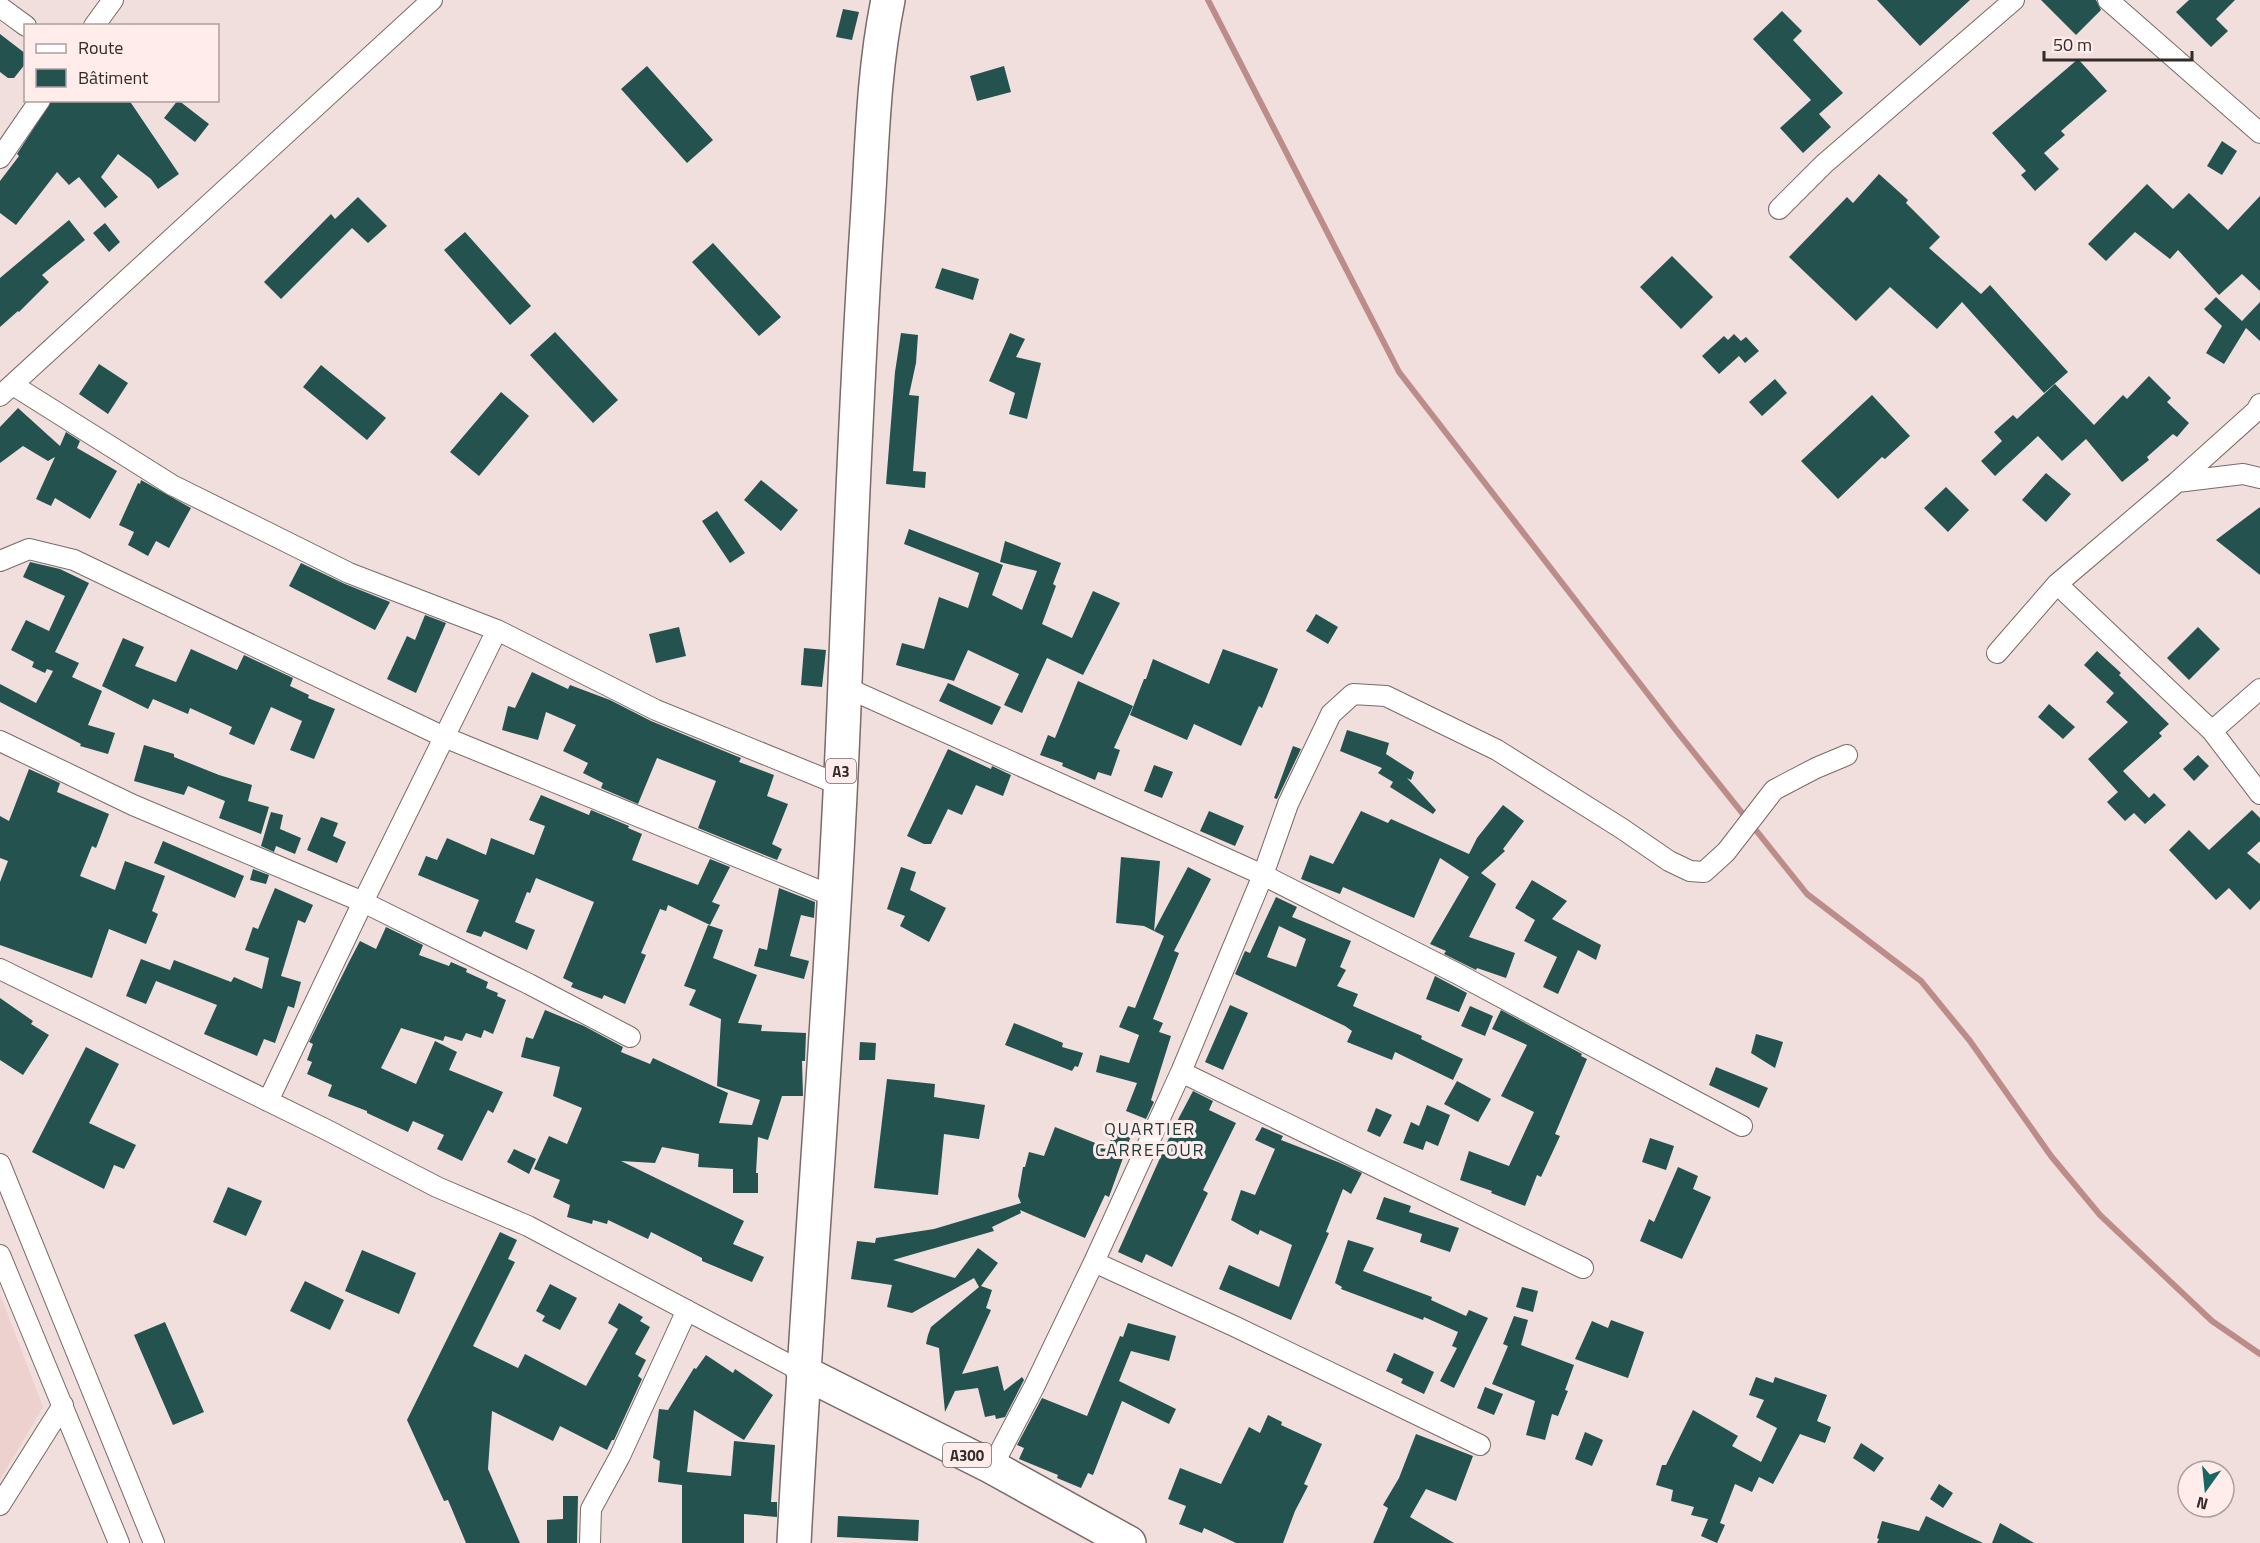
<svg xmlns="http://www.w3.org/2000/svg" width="2260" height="1543" viewBox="0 0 2260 1543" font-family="'Titillium Web',sans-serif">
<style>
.built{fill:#ecd1cf}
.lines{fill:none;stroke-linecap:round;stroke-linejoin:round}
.stream{stroke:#bc8c8a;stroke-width:6}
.building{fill:#24524f;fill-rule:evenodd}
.minor-casing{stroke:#7a6a69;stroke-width:22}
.trunk-casing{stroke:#7a6a69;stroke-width:36}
.minor{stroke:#fff;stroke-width:20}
.trunk{stroke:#fff;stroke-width:33}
.labels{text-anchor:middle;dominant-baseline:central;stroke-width:6;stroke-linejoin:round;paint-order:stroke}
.shield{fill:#ffeceb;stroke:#706564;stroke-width:1.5}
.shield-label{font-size:15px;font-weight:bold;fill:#322b2a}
.neighbourhood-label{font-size:18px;letter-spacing:1.5px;fill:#1b3d3b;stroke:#ffeceb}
</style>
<rect width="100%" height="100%" fill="#f1dfdd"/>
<path class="built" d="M0,1294L43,1407L0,1480Z"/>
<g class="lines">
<path class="stream" d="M1208,0L1399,372L1675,729L1807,894L1921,981L1970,1041L2051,1156L2100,1215L2212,1321L2260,1354"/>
</g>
<path class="building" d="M1877,0H1970L1920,46Z
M2041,0H2096L2101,10L2076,35Z
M2189,0H2235L2216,19L2228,31L2211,47L2176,12Z
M843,9L859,12L852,40L836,37Z
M1782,11L1802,31L1793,40L1843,93L1819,114L1831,127L1803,153L1780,128L1811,100L1753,39Z
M0,34L26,54V63L14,78H8L0,72Z
M2078,59L2107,91L2061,131L2065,135L2044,153L2059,169L2035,191L2021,175L2026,171L1992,133Z
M647,66L713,140L687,163L621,89Z
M1004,66L1011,92L977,101L970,76Z
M52,100H129L179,174L158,189L151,179L118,154L101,177L118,197L105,208L79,177L69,185L57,172L16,225L0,213V181L19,156L17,154Z
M178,100L209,124L195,142L164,118Z
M2222,141L2237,151L2222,175L2207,166Z
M1879,174L1908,200L1906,203L1940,237L1929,248L1981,294L1990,285L2068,372L2044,393L1962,302L1937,329L1890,287L1856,321L1789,257L1847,197L1853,203Z
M2147,184L2173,209L2189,193L2228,230L2260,196V291L2242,274L2219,295L2178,250L2170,259L2135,232L2106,261L2088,244Z
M358,197L387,226L368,243L352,228L281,299L264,282L331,214L335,219Z
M69,220L85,240L42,275L49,282L19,312L18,311L0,327V278Z
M105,223L120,242L109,252L93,233Z
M465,232L531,306L510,325L444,250Z
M713,243L781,317L759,336L692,262Z
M1672,256L1713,297L1681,329L1640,287Z
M942,268L979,279L973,300L935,288Z
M2216,297L2242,321L2260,302V341L2246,328L2224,364L2206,353L2222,326L2204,309Z
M555,332L618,400L593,423L530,355Z
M901,333L918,335L916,363L909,395L919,396L913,471L926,472L925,488L886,484L895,372Z
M1010,333L1025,339L1016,357L1041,363L1027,419L1009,414L1015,393L989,381Z
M1734,334L1741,341L1746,337L1759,351L1745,363L1739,356L1719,374L1702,356L1724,336L1728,340Z
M99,364L128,383L108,414L79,394Z
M321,365L386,418L367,440L303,387Z
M2149,376L2171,398L2167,402L2189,423L2177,437L2173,434L2147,457L2149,460L2122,482L2086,439L2062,461L2038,436L1995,476L1981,461L2002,441L1994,432L2013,415L2017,419L2055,384L2094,425L2123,395L2127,399Z
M1775,379L1787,393L1762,416L1749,402Z
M501,392L529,416L479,476L450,452Z
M1872,395L1910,436L1885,459L1882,457L1838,499L1801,461Z
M18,408L60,446L66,432L80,441L77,448L117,471L90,519L55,498L51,506L36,499L55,457L48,461L23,446L0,463V427Z
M2046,473L2071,494L2046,522L2022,500Z
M141,480L191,508L169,548L156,541L148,556L128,545L134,532L119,525L138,483L140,484Z
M761,480L798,510L781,531L744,500Z
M1946,487L1969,510L1948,532L1924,508Z
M2260,507V575L2216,540Z
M717,511L745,553L730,563L702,521Z
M909,529L1003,565L992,595L1022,610L1037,571L1000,562L1005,541L1061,563L1053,584L1056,586L1042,624L1072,638L1093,591L1120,603L1083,675L1047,658L1022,713L1004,705L1019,674L968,650L954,681L896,665L902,643L924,649L939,597L968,608L979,573L904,544Z
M30,562L60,569L89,583L55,652L79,663L72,677L102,691L88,725L115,733L108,754L80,746L81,744L0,702V684L36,703L53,671L47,669L45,673L32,667L34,662L11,650L26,620L49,631L65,596L23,577Z
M301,563L345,584L390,602L375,630L289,586Z
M1316,614L1338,627L1328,644L1306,631Z
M425,615L446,623L416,693L387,679L407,636L415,640Z
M679,627L686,656L656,663L649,634Z
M2198,627L2220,649L2189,680L2167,658Z
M123,638L144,647L135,666L176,682L191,649L237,670L244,655L293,678L290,686L309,695L308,698L335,709L314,759L290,750L302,721L271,707L254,745L229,734L232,727L190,708L188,714L153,699L148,709L102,686Z
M804,648L826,650L822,687L801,685Z
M1223,649L1278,669L1262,708L1259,706L1241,746L1194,724L1187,740L1130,715L1144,679H1146L1153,659L1209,684Z
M2097,651L2121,673L2119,675L2169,724L2159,733L2162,736L2123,771L2149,798L2154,793L2166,805L2145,824L2134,813L2125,821L2107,802L2118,792L2088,759L2128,722L2106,702L2114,693L2084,665Z
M532,672L568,689L570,685L610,700L651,721L741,758L739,762L774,775L767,796L788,804L772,844L782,849L777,860L698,828L716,781L657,758L638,804L601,788L603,783L583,773L588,763L563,751L576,725L546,712L538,740L502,730L508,706L515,708Z
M1078,681L1133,706L1114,748L1120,750L1111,776L1098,772L1095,780L1062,766L1063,763L1040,755L1048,735L1055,738Z
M948,683L1001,707L992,725L939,701Z
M2049,704L2075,727L2063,739L2038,717Z
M1347,730L1389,743L1386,754L1414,772L1411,780L1407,778L1436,810L1433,814L1390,787L1393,782L1378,773L1382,768L1340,751Z
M144,745L174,754V757L219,775L252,785L248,801L269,807L261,834L219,818L225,801L188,786L184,795L134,781Z
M1293,746L1301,749L1277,799L1274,798Z
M948,749L991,769L992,766L1011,775L1003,796L976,785L962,815L948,809L931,844H924L907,836Z
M2198,755L2209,766L2194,781L2183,769Z
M1154,765L1173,772L1162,798L1144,791Z
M29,769L60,783L57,792L109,814L96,848L92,846L80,876L115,890L125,861L165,876L152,911L158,914L146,944L109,929L92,978L0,945V882L8,861L0,858V816L9,821Z
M541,795L589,815L591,810L629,826L628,828L642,834L632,860L698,885L710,859L730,867L712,902L720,905L710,925L668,905L666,911L660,909L641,953L646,955L625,1004L604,995L602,999L571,987L573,983L563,978L594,902L536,878L530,893L527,892L515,922L535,930L527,950L484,931L481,937L466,932L479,900L418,875L426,856L437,860L447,838L486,855L491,838L534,855L545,826L529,820Z
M1503,805L1524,821L1503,849L1505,851L1481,873L1496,884L1469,937L1515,953L1506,978L1477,968L1476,970L1444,954L1446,951L1430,944L1469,877L1440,858L1414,918L1343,887L1340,894L1301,879L1310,855L1333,864L1361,811L1388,823L1391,819L1469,854L1477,838Z
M2252,810L2260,818V841L2247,853L2260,864V900L2250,910L2229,888L2216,900L2169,850L2189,830L2209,850Z
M1209,811L1244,826L1235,846L1200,831Z
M271,812L283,815L280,829L301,838L295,854L276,846L274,852L261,846Z
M321,817L338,823L333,836L346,842L337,863L307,850Z
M163,841L244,876L235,898L154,863Z
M1121,857L1160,861L1154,931L1144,926L1116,923Z
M901,867L916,872L910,890L946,908L929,942L900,926L905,916L887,909Z
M1188,867L1211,879L1174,951L1179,953L1153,1019L1163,1023L1159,1032L1171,1036L1151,1100L1154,1102L1146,1119L1126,1111L1137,1083L1096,1072L1100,1055L1129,1063L1139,1035L1119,1027L1128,1006L1135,1008L1164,936L1154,931Z
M253,869L269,875L266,884L250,880Z
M1532,880L1567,901L1552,919L1601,945L1596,960L1578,950L1558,994L1543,987L1557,957L1524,941L1535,920L1515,908Z
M275,888L313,905L305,923L298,920L281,976L301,982L294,1008L288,1006L275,1043L264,1039L257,1056L204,1034L217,1005L156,981L146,1004L126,996L141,959L170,970L174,960L231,982L234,977L262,989L269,958L245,950L253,927L258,929Z
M779,888L815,902L814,918L801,915L790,956L809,961L804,979L754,966L759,948L767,950Z
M1276,897L1297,907L1292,917L1351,941L1340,967L1346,970L1337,986L1358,994L1353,1006L1422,1036L1421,1039L1463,1059L1453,1080L1395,1052L1392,1060L1347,1042L1352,1031L1345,1026L1235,974L1245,951L1250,953ZM1279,926L1306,939L1296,967L1267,957Z
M708,925L723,930L713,958L757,975L738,1023L762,1025L761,1031L806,1033L805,1061H802L803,1096H782L768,1140L758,1137L756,1173H758V1193H733V1169L698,1167L699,1154L662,1147L655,1163L621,1161L744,1221L733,1244L764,1257L752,1282L702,1261V1258L651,1232L648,1239L608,1220L607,1224L593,1220L592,1224L567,1217L570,1205L553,1197L560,1180L534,1169L549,1136L567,1144L582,1108L553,1096L560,1067L521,1057L526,1037L533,1039L545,1010L584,1026L623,1047L621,1052L650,1064L653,1058L728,1093L719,1123L752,1125L760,1100L717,1086L721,1019L689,1005L696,990L684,986Z
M386,927L423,945L419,955L449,966L451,962L467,969L466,972L488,982L486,988L498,993L497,996L506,1000L493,1034L484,1030L481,1038L466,1033L462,1041L445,1036L443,1041L401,1028L381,1068L416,1084L435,1041L457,1052L449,1070L503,1092L493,1113L488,1110L462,1161L437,1149L444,1135L413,1121L408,1132L367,1113V1111L328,1096L332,1085L307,1074L312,1062L307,1060L313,1044L309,1042L350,960L360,941L376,949Z
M1435,976L1467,993L1459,1012L1426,999Z
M0,998L33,1021L31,1024L49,1035L23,1075L0,1060Z
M1230,1005L1248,1013L1223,1070L1205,1062Z
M1470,1006L1493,1016L1485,1036L1461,1026Z
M1501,1010L1582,1054L1581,1056L1587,1059L1555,1134L1560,1136L1541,1177L1537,1175L1525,1206L1491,1193L1492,1191L1460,1180L1469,1151L1509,1166L1534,1112L1501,1096L1527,1045L1492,1029Z
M1014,1023L1063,1043L1062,1047L1083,1053L1078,1067L1075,1066L1072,1071L1005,1045Z
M1756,1034L1783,1042L1775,1068L1751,1053Z
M860,1042L876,1043L875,1060H859Z
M86,1047L119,1064L89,1123L136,1145L124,1169L114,1165L104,1189L32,1152Z
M1716,1067L1768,1088L1759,1108L1709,1085Z
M887,1079L935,1084L934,1097L985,1105L979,1139L944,1134L938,1195L874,1188Z
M1457,1081L1491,1099L1478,1122L1444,1104Z
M1193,1091L1213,1101L1209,1110L1236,1123L1203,1190L1208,1193L1172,1267L1146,1254L1142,1263L1118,1252L1173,1129Z
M1427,1105L1450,1115L1438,1146L1426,1141L1423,1150L1403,1143L1411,1122L1419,1126Z
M1376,1108L1392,1115L1380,1137L1367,1131Z
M1116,1125L1133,1130L1109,1197L1105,1195L1085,1238L1020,1210L1021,1213L992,1227L994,1231L893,1260L955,1278L978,1248L998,1263L981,1286L992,1290L986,1308L991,1310L962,1374L998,1366L1004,1391L1022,1377L1024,1380L1005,1417L996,1419L995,1415L985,1417L978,1388L955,1391L945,1412L939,1348L926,1344L928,1335L931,1327L979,1287L974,1278L912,1313L887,1307L892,1285L851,1279L857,1241L875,1243L876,1238L934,1229L1021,1203L1018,1196L1023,1167H1025L1029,1152L1044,1156L1055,1127L1108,1148Z
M1262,1127L1283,1136L1281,1140L1338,1162L1362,1173L1351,1194L1343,1189L1326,1232L1329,1233L1291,1320L1219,1289L1229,1265L1279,1287L1292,1245L1260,1230L1258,1235L1231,1220L1241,1190L1255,1195L1275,1149L1255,1140Z
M1650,1138L1674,1146L1666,1170L1642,1162Z
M514,1149L536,1159L529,1174L507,1162Z
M1678,1167L1698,1176L1693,1189L1711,1197L1682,1259L1640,1241L1649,1219L1654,1222Z
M228,1187L262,1201L246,1236L213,1222Z
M1384,1197L1411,1206L1409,1212L1459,1228L1450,1252L1420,1242L1422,1234L1376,1219Z
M500,1232L517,1240L508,1259L515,1262L473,1346L518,1368L525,1354L586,1386L618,1329L608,1323L619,1303L643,1317L640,1321L650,1327L635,1354L646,1360L638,1376L642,1379L614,1440H612L607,1450L560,1426L553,1441L492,1411L488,1469L520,1543H466L448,1500L444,1501L407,1420Z
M1348,1240L1374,1248L1363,1271L1432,1297L1431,1300L1466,1316L1469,1310L1488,1318L1454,1388L1440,1381L1457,1348L1452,1346L1458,1332L1424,1317L1423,1320L1341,1289L1342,1287L1335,1283Z
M362,1250L416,1273L399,1314L345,1291Z
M305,1281L344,1300L330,1330L290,1311Z
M550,1284L577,1298L560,1330L542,1321L545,1316L536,1311Z
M1522,1287L1538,1291L1533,1312L1516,1307Z
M1514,1316L1528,1320L1521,1345L1574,1365L1565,1390L1568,1391L1558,1416L1552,1414L1545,1440L1526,1435L1535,1401L1492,1384L1508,1346L1503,1344Z
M1611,1320L1644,1332L1628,1378L1575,1359L1592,1321L1608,1328Z
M165,1322L204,1412L173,1425L134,1335Z
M1128,1323L1176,1336L1169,1361L1131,1351L1119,1381L1176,1409L1169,1424L1122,1401L1093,1475L1088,1473L1081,1488L1057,1478L1058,1475L1019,1459L1024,1448L1017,1445L1042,1398L1087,1416L1120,1336L1123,1337Z
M1394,1353L1434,1372L1424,1394L1401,1383L1403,1379L1386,1371Z
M706,1355L733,1373L735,1369L773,1395L744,1440L694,1410L687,1472L731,1476L734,1441L775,1445L771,1502H777V1517L744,1514V1543H682V1485L658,1482L660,1461L653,1458L659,1409L668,1410L694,1368L696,1369Z
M1756,1377L1773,1383L1775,1377L1827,1395L1817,1421L1831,1427L1825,1443L1800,1434L1773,1484L1759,1477L1752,1492L1735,1484L1720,1523L1725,1525L1717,1543L1701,1536L1708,1519L1691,1515L1694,1507L1671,1501L1673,1490L1656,1485L1662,1465H1666L1693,1410L1738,1436L1732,1446L1761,1462L1777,1428L1756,1417L1764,1400L1749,1395Z
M1485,1387L1503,1394L1494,1415L1477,1408Z
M1268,1415L1282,1422L1281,1425L1322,1444L1304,1484L1308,1486L1295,1511L1283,1543H1236L1204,1528L1202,1533L1179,1524L1186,1506L1168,1499L1180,1468L1221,1484L1249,1427L1260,1433Z
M1585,1432L1603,1440L1592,1466L1575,1459Z
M1416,1434L1473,1456L1456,1501L1426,1489L1410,1517L1454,1543H1373L1388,1508L1383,1505L1399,1478Z
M1861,1443L1884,1458L1874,1472L1853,1458Z
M1939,1484L1953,1493L1943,1508L1930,1499Z
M563,1496H578L577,1543H547V1520L563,1519Z
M838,1516L919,1520L918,1541L837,1537Z
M1926,1516L1983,1543H1877L1879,1539L1877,1538L1882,1521L1919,1531Z
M2000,1523L2034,1543H1992Z"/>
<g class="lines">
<defs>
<path id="minor" d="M2108,0L2260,133
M0,7L26,26
M94,26L113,0
M0,158L40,100
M1779,209L1824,164L2014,0
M13,385L172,485L349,573L497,630L656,710L840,785
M0,396L432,0
M2177,482L2256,411L2260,404
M0,561L29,549L74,560L444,737L835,897
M2057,584L2212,731L2260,794
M1997,653L2057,584L2177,482L2243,474L2260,478
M845,687L1263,875L1458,974L1742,1126
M2212,731L2260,689
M0,741L133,805L363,902L529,984L630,1037
M0,969L327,1130L437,1187L528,1226L803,1372
M1181,1072L1583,1268
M268,1101L363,902L497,630
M0,1164L154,1543
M0,1255L119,1543
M1094,1262L1236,1327L1480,1445
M992,1467L1034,1387L1094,1262L1181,1072L1263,875L1288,804L1331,714L1353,694L1386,696L1497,750L1621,828L1669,861L1690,871L1704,872L1726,852L1774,790L1816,768L1847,755
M0,1505L63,1405
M590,1543L591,1509L620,1456L687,1310"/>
<path id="trunk" d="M803,1372L992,1467L1129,1543
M794,1543C809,1256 834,969 845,682C851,529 857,377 867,224C872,149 873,73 888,0"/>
</defs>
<use href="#minor" class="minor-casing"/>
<use href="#trunk" class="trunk-casing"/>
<use href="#minor" class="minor"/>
<use href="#trunk" class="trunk"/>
</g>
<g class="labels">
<g class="shield">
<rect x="826" y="759" width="30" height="24" rx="4.5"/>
<rect x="943" y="1443" width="48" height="24" rx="4.5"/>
</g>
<g class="shield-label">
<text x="841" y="771">A3</text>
<text x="967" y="1455">A300</text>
</g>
<g class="neighbourhood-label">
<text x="1150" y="1128">QUARTIER<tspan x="1150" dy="21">CARREFOUR</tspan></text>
</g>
</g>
<rect x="24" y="24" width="195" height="78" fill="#ffeceb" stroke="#ad9f9e" stroke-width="1.5"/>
<rect x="36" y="44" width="30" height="9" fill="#ffffff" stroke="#ad9f9e" stroke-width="1.5"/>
<text x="78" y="54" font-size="18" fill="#322b2a">Route</text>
<rect x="36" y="69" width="30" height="18" fill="#24524f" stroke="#ad9f9e" stroke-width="1.5"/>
<text x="78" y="84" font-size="18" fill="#322b2a">Bâtiment</text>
<g transform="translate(2206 1489) rotate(195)"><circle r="28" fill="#ffeceb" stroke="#ad9f9e" stroke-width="1.5"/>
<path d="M0-4.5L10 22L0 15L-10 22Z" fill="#196661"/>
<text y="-9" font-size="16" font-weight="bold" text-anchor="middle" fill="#322b2a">N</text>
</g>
<path d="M2044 51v9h148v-9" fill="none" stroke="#322b2a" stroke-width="3"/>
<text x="2053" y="51" font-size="18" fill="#322b2a" stroke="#ffeceb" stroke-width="4.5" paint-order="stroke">50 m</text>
</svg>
